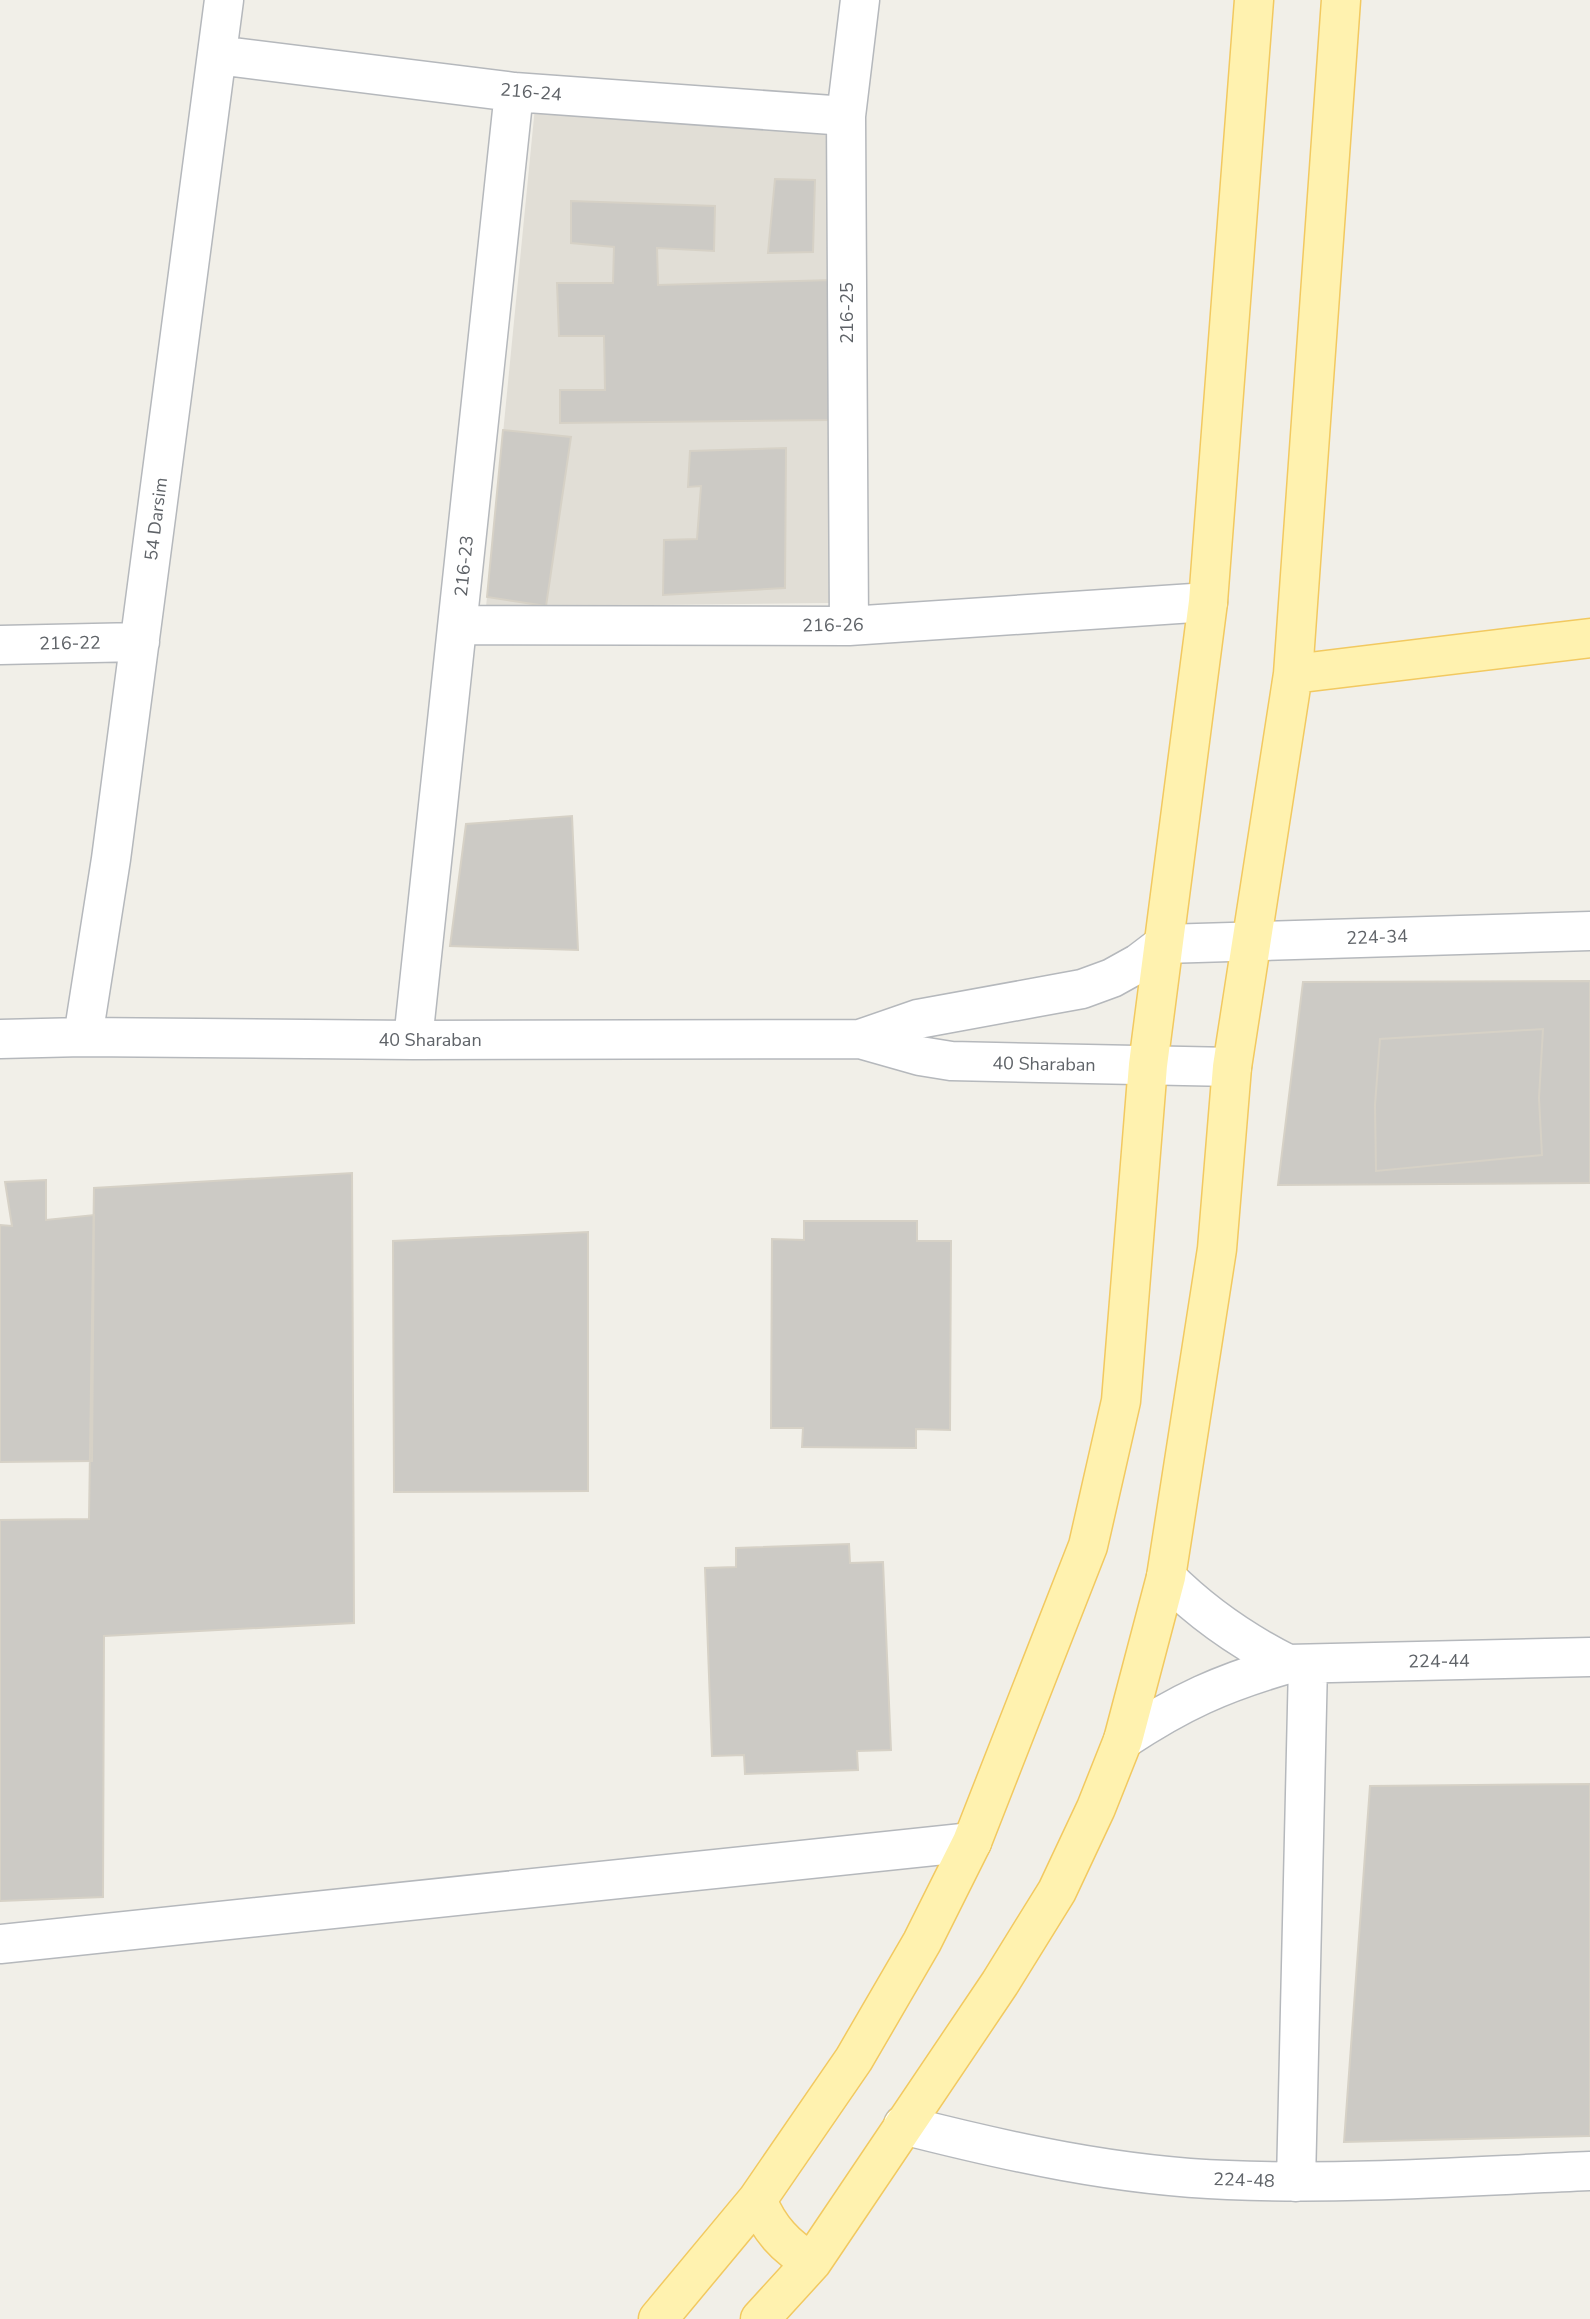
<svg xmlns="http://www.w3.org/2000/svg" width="1590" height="2319" viewBox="0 0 1590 2319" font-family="'Nunito Sans',sans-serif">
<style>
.education{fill:#e1ded6}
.building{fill:#cccac5;stroke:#d6d1c6;stroke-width:2}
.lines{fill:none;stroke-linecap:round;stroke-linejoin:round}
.minor-casing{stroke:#b5b8bc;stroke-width:41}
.major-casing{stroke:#f2c960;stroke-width:41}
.minor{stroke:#fff;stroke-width:38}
.major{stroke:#fff2af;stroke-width:38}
.labels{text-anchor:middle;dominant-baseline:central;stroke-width:6;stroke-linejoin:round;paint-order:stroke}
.street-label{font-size:18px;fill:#5f6368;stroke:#fff}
</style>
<rect width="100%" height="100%" fill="#f1efe8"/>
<path class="education" d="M535,107L833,130L829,603L486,607Z"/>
<path class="building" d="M775,179L815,180L813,252L768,253Z
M571,201L715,206L714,251L657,248L658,285L832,280L830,420L560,423V390H605L604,336H559L557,283H613L614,247L571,243Z
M503,430L571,437L546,606L487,597Z
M786,448L785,588L663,595L664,540L697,539L701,486L688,487L690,451Z
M572,816L578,950L450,946L466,824Z
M1590,981V1183L1278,1185L1303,982Z
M1543,1029L1539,1098L1542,1155L1376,1171L1375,1105L1380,1039Z
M352,1173L354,1623L104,1636L103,1897L0,1901V1520L89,1519L94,1188Z
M46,1180V1220L94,1215L92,1461L0,1462V1225L12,1226L5,1182Z
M804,1221H917V1241H951L950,1430L916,1429V1448L802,1447L803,1428H771L772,1239L804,1240Z
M588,1232V1491L394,1492L393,1241Z
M849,1544L850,1563L883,1562L891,1750L857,1751L858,1770L745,1774L744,1755L712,1756L705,1568L736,1567V1548Z
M1590,1784V2136L1344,2142L1370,1786Z"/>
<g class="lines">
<defs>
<path id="minor" d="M217,55L514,92L846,116
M458,625L849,626L1208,602
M849,626L846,116L860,0
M0,645L140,642
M83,1037L111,859L224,0
M0,1039L83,1037L413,1040L860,1039L920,1056L951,1061L1232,1067
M860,1039L918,1019L1082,989L1112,978L1139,963L1164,944L1590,931
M413,1040L514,92
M1166,1577C1203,1614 1242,1641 1288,1664
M1123,1740C1180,1702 1222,1683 1288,1664L1590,1657
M0,1944L972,1842
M903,2125C1009,2152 1117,2176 1228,2180C1348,2185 1470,2176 1590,2171
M1296,2182L1308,1664"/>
<path id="major" d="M1293,674L1590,638
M757,2200C769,2228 785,2247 812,2262
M658,2319L757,2200L854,2059L922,1942L972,1842L1088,1546L1121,1401L1148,1065L1208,602L1254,0
M760,2319L812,2262L1000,1983L1057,1891L1096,1808L1123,1740L1166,1577L1217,1249L1232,1067L1293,674L1341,0"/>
</defs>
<use href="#minor" class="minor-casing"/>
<use href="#major" class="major-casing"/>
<use href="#minor" class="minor"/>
<use href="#major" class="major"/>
</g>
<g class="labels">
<g class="street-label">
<text transform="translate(531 92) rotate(5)">216-24</text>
<text transform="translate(847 313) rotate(-90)">216-25</text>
<text transform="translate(156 519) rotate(-83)">54 Darsim</text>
<text transform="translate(464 566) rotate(-84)">216-23</text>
<text transform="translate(833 625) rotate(-1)">216-26</text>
<text transform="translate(70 643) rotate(-1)">216-22</text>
<text transform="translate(1377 937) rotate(-2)">224-34</text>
<text x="430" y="1040">40 Sharaban</text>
<text transform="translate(1044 1064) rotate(1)">40 Sharaban</text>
<text transform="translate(1439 1661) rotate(-1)">224-44</text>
<text transform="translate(1244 2180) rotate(2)">224-48</text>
</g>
</g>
</svg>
